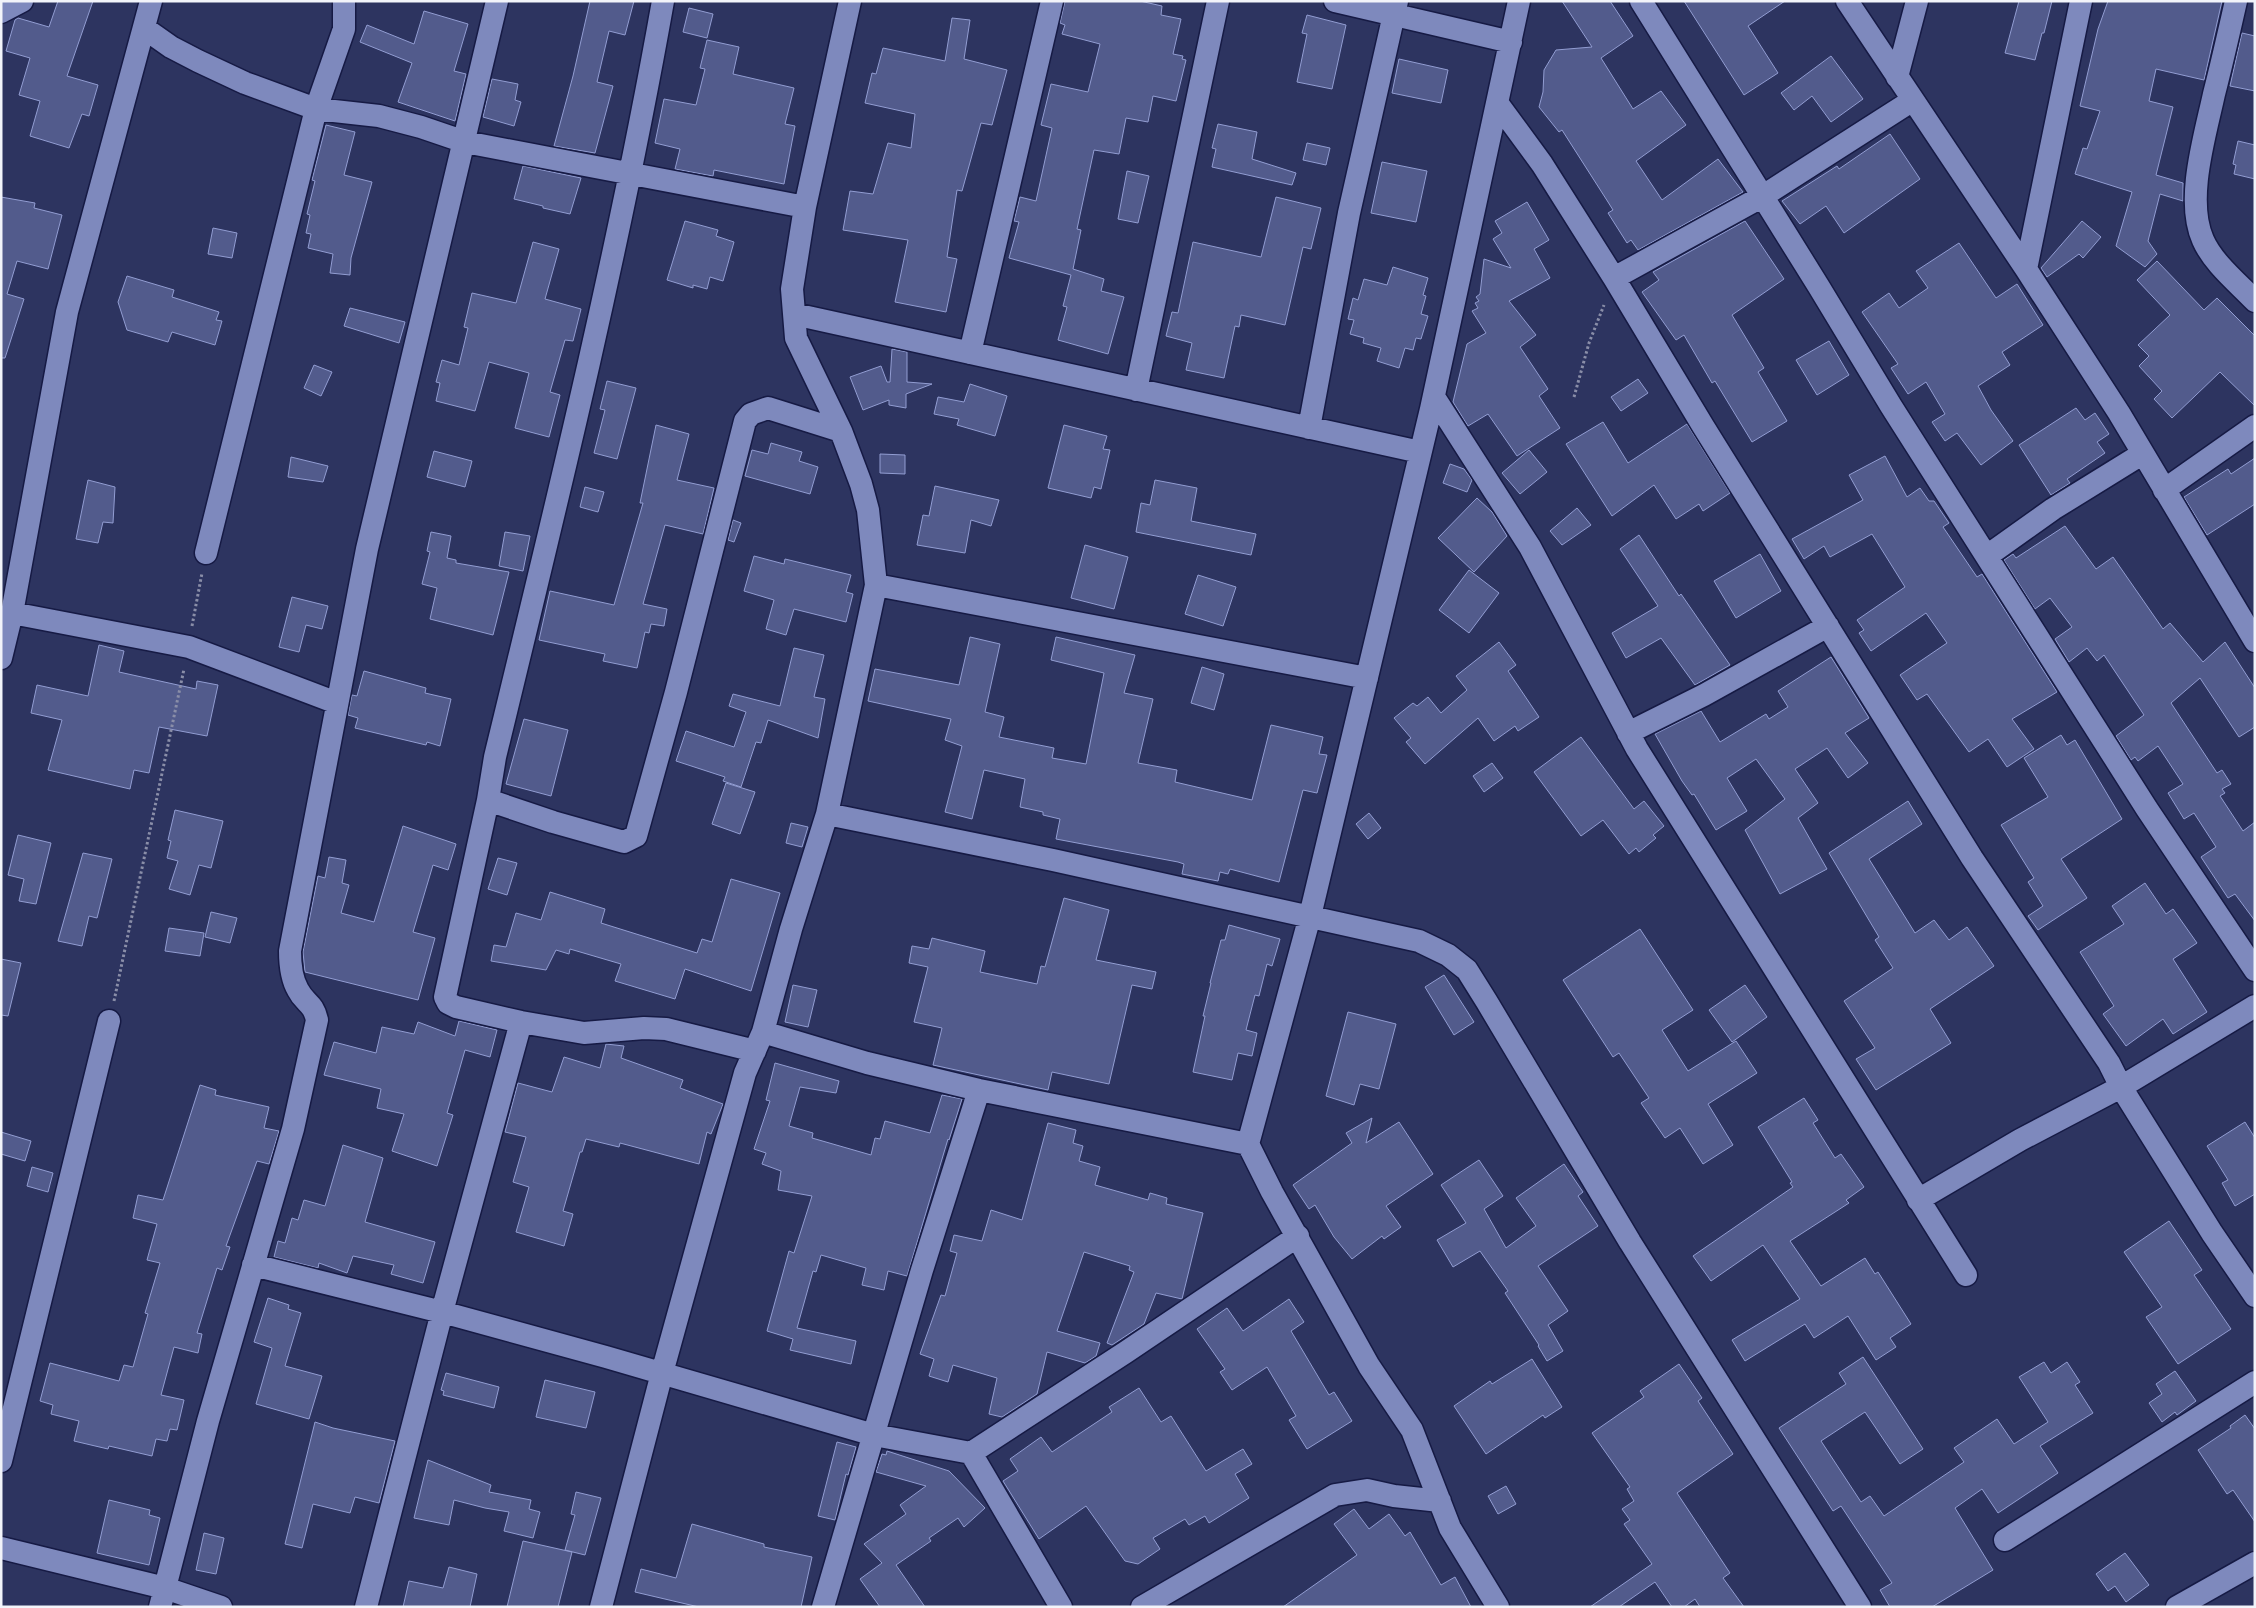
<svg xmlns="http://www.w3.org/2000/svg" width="2256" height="1608" viewBox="0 0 2256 1608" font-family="'Varela Round',sans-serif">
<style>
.building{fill:#525b8c;stroke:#929dd2}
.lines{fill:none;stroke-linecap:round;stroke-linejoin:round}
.minor-casing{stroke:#161a44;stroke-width:25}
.path{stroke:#8a8ea8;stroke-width:3;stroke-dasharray:2.5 2.5;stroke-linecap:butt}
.minor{stroke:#7e89bd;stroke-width:22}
</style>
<rect width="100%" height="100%" fill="#2d3460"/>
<path class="building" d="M58,1H93L67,76L98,85L89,116L82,114L69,148L30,136L40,101L19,95L30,58L6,51L15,20L18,18L49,27Z
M590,1H634L625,35L609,31L597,82L613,86L595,153L554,146L573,76Z
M1065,1H1140L1162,6L1161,15L1181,19L1173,54L1183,56L1182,59L1186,60L1176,101L1153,96L1148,122L1126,118L1119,154L1094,150L1077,229L1081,230L1073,269L1104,279L1101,291L1124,297L1108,354L1058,340L1067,307L1063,306L1071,275L1009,258L1019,222L1014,221L1020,197L1036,201L1052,128L1041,125L1051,84L1088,92L1100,44L1062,34L1065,25L1060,23Z
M1562,1H1610L1633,36L1601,58L1633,109L1661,91L1686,125L1636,161L1662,200L1718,159L1743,192L1638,250L1631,240L1627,243L1608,213L1613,210L1608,202L1562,130L1559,132L1539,107L1543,92L1544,70L1556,50L1592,47Z
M1684,1H1785L1748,26L1778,73L1744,95Z
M2019,1H2052L2044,33H2042L2035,60L2005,53Z
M2108,1H2222L2204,80L2156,69L2149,101L2173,107L2156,175L2183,183V201L2160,194L2148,241L2157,254L2145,267L2116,246L2132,192L2075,174L2083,148L2087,149L2100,111L2080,106L2098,29Z
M689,8L713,14L707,38L683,32Z
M424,11L468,24L454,71L466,74L455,121L398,102L412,63L360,42L367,25L414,44Z
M1307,15L1346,25L1332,89L1297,82L1307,34L1302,33Z
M952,18L970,20L964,59L1007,70L992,125L981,123L962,191L957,190L947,257L957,259L946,312L895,302L908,240L843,230L850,191L873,194L888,143L911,148L915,114L865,103L872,73L876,74L883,48L945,61Z
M2242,33L2255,36V91L2230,86Z
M707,40L739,47L733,74L794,88L785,124L795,126L784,184L714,170L713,176L675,169L680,149L655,143L664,99L696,105L705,69L700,68Z
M1831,56L1863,99L1831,122L1812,96L1794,110L1781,93Z
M1399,59L1448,70L1441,103L1392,93Z
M492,79L518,84L515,100L521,102L514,126L483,117Z
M1218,124L1257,132L1252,159L1296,173L1292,185L1212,167L1216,149L1212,148Z
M326,125L355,132L344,175L372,182L351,258L350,275L330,273L333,254L308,248L311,234L306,233L310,215L307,214L315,181L312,180Z
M1890,134L1920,179L1844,233L1826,206L1800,224L1782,201L1837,166L1839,169Z
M2238,141L2255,145V179L2234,174L2236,165L2233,164Z
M1307,143L1330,148L1326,165L1303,160Z
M1382,162L1427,171L1416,222L1371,213Z
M523,166L581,178L570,214L543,208V206L514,199Z
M1127,171L1149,176L1138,223L1118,219Z
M1,197L35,203L34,208L62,215L48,269L17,261L7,294L24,299L5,358H1Z
M1276,197L1321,208L1311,249L1303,247L1285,325L1241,315L1239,327L1235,326L1224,378L1186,370L1192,343L1166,336L1172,312L1178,313L1193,242L1261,257Z
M1527,202L1549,240L1534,249L1550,278L1509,301L1536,335L1520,347L1548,389L1539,396L1560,428L1517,456L1488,414L1468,426L1453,402L1467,344L1486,333L1472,311L1478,308L1475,303L1479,301L1476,297L1480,294L1484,259L1511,268L1493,239L1502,233L1495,221Z
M685,221L718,230L716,236L734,242L723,281L710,277L707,289L693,285V288L667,280Z
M1745,221L1784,279L1732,315L1764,368L1758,372L1787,421L1752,442L1715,381L1712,383L1684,335L1676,340L1642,292L1659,280L1653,272Z
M2082,221L2101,237L2083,258L2079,254L2047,277L2041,268Z
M213,228L237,233L232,258L208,254Z
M533,242L559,249L545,299L581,309L573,341L565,340L550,392L560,395L549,437L515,428L529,373L489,362L475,411L436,401L440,383L436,382L442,360L459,365L468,328L464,327L472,293L516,303Z
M1959,243L1996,298L2017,284L2043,325L2002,352L2010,365L1978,386L1991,410L2013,441L1981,465L1957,433L1945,441L1932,422L1945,414L1926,382L1908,394L1891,368L1898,364L1862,312L1889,293L1899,308L1928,288L1916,271Z
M2157,261L2204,310L2217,298L2255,336V406L2220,372L2172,418L2154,399L2162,391L2139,366L2149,356L2138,345L2170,315L2137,280Z
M1393,267L1428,278L1423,295L1426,296L1421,314L1428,316L1421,339L1416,338L1413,350L1405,348L1399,368L1377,361L1381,348L1363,343L1364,338L1350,334L1354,320L1348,319L1353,298L1358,300L1364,279L1387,285Z
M127,276L174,290L172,297L219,312L216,320L222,321L215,345L172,332L168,342L127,330L118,302Z
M350,308L405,322L399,343L344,326Z
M1829,341L1849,375L1817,395L1796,360Z
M892,349L907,352V382L932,384L906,394V408L889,405V400L863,410L850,377L881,366L887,382H890Z
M314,365L332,372L321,396L304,388Z
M1638,379L1648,393L1621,411L1611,397Z
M607,381L636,388L617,459L594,453L605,410L600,409Z
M970,384L1007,396L995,436L957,425L959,419L934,414L938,397L964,402Z
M2076,408L2085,420L2095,413L2109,434L2097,442L2105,453L2067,479L2070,483L2051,495L2019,445Z
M1603,422L1628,463L1687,424L1730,493L1703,511L1699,504L1676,519L1654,485L1612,516L1566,444Z
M656,425L689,434L677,480L714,488L703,534L665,525L643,604L667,609L664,626L651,624L649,633L645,632L637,668L603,661L605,654L539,640L550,591L614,605L643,503H640Z
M1064,425L1107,436L1103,449L1110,450L1101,489L1094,487L1091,498L1048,488Z
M771,443L802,452L799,461L818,467L810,494L745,476L752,450L768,454Z
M1529,450L1547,472L1520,494L1502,473Z
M434,451L472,461L465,487L427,477Z
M880,454L905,455V474L880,473Z
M1885,456L1907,497L1920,488L1929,501H1934L1949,523L1943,527L1977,577L1982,574L2057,692L2012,719L2034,749L2007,767L1988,739L1969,752L1927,694L1917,700L1900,675L1947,643L1926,613L1871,651L1859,633L1864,630L1857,620L1905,587L1872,534L1830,557L1824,546L1804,559L1792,539L1863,500L1849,475Z
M291,457L328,466L323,482L288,477Z
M2255,458V504L2207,535L2184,497L2228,469L2231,474Z
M1450,464L1464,469L1472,480L1467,492L1443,483Z
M88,480L115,487L113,523L103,522L98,543L76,539Z
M1155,480L1197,488L1191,521L1256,534L1251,555L1136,532L1141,503L1150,505Z
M935,486L999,500L991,526L971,520L965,553L917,545L923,515L929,516Z
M585,487L604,492L598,512L580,507Z
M1477,498L1492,512L1507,536L1474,572L1438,538Z
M1577,508L1591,525L1562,545L1550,531Z
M733,520L741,523L734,542L728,540Z
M2065,526L2096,569L2113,557L2163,629L2170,623L2203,662L2225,642L2255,688V727L2239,737L2200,678L2171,703L2217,773L2222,770L2231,784L2222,789L2225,793L2220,796L2243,831L2255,822V921L2235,894L2228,898L2201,857L2216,847L2194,813L2184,819L2168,793L2183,784L2158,746L2138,761L2135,757L2131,760L2116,736L2144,715L2104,655L2097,661L2087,648L2069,662L2055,639L2072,627L2050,598L2035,609L2004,560L2013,554L2016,558Z
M431,532L451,536L447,558L456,560V563L509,572L493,635L430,619L437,588L422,584L430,552L427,551Z
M505,532L530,536L523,571L499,566Z
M1639,535L1679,596L1681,594L1730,665L1695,685L1661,638L1626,658L1612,633L1658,606L1620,549Z
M1085,545L1128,557L1114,609L1071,598Z
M1760,554L1781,591L1736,618L1714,581Z
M754,556L784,564L785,559L851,575L846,592L853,594L846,622L794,609L786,635L766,629L774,600L744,591Z
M1469,570L1499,593L1469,633L1439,610Z
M1198,575L1236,587L1223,626L1185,614Z
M292,597L328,606L322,629L306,625L299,652L279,647Z
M970,637L1000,644L985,712L1004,717L999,737L1054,748L1052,758L1086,764L1104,673L1051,660L1056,637L1135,655L1124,693L1153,699L1138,763L1177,770L1175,782L1252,800L1271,725L1323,737L1319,754L1327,755L1317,793L1303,790L1279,882L1230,869L1228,874L1220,872L1218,881L1182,874L1184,864L1178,862L1056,839L1060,819L1043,815V812L1020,807L1025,779L984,770L972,819L945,812L962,746L945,740L951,719L868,701L875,669L959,685Z
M1499,642L1516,665L1508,671L1539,717L1518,731L1515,726L1494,741L1478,718L1425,764L1406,742L1411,738L1394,718L1413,703L1417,706L1428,697L1441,713L1467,690L1456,676Z
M99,645L124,651L119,672L196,689L197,681L218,685L207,736L159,727L149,773L134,770L130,789L48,770L62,720L31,713L37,685L88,696Z
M794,648L824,655L814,697L825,699L818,738L768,720L761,743L756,742L741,787L723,781L725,777L676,761L686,731L734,747L746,712L729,706L733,694L780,706Z
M1831,657L1869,718L1845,733L1868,763L1848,778L1827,748L1795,769L1818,803L1798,818L1827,869L1780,894L1745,830L1785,799L1756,759L1727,778L1747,811L1716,830L1694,794L1692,795L1682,781L1655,734L1701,711L1720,742L1766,714L1769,719L1788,707L1778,691Z
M1202,667L1224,674L1214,710L1191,703Z
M364,671L426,688L425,693L451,699L440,746L427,742L426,745L355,728L358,718L348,715L352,695L357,696Z
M524,719L568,730L551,796L506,784Z
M2061,735L2067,745L2075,740L2122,819L2061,859L2087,898L2038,930L2028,916L2043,906L2028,882L2034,878L2001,825L2048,797L2024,758Z
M1581,737L1634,809L1644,801L1664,826L1653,835L1656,838L1639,852L1636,848L1629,854L1603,820L1581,836L1534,772Z
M1492,763L1503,778L1484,792L1473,776Z
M726,783L755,792L740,834L712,824Z
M1908,801L1922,824L1869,859L1915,933L1934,920L1949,940L1967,927L1994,966L1930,1009L1951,1043L1876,1090L1856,1059L1875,1048L1844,1001L1893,968L1875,940L1879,937L1829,853Z
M175,810L223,821L211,868L199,865L190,895L169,889L178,861L167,858L171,841L168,840Z
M1369,813L1381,828L1368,839L1356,824Z
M791,823L808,827L802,847L786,843Z
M403,826L456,844L448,870L433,865L413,932L435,938L418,1000L305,972L303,952L318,876L325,878L329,857L346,860L342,883L349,885L341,913L374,922Z
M18,835L51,843L36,904L19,901L24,879L8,875Z
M83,853L112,859L97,918L89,916L82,946L58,941Z
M498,858L517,863L507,895L488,889Z
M731,879L780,893L751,991L685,969L675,999L615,981L621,964L570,949L569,954L556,950L546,970L491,961L494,945L506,947L516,913L541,920L550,892L605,909L601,923L697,953L702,939L712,942Z
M2145,883L2166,914L2173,909L2197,943L2173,959L2207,1012L2173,1034L2163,1019L2126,1046L2103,1014L2114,1006L2080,952L2124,924L2112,906Z
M1064,898L1109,910L1096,960L1156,972L1152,989L1132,985L1109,1084L1052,1072L1048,1090L933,1065L942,1028L914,1022L928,967L909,963L912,946L929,949L932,938L985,951L980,972L1037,984L1041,966L1045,967Z
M211,912L237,918L230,943L205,937Z
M1229,925L1280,939L1272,966L1267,964L1259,996L1255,995L1246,1030L1257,1033L1252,1056L1238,1053L1232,1080L1193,1072L1205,1016H1203L1211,983H1210L1221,940H1225Z
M169,928L204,933L200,956L165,951Z
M1640,929L1693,1010L1662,1030L1688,1071L1736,1041L1757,1073L1708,1104L1733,1145L1703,1164L1680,1128L1665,1138L1641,1103L1649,1098L1619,1053L1613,1057L1563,980Z
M1,959L21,963L8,1016L1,1015Z
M1444,975L1474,1022L1454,1035L1425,987Z
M793,985L817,990L808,1027L785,1022Z
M1745,985L1767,1017L1732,1042L1709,1010Z
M1348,1012L1396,1024L1379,1089L1360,1084L1354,1105L1326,1096Z
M459,1021L497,1030L490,1057L465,1050L447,1113L453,1115L437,1166L392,1151L404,1114L377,1108L381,1089L324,1075L334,1042L376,1053L382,1027L414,1034L418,1022L455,1036Z
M606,1044L624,1046L621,1058L683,1080L680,1088L723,1104L711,1134L707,1132L699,1164L620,1143L619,1147L586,1139L582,1152H580L563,1211L573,1214L564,1246L516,1232L529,1187L513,1182L526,1137L505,1132L518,1083L552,1092L564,1057L600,1068Z
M775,1063L839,1081L836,1093L800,1087L789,1126L813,1133L812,1138L871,1155L875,1138L880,1139L885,1121L930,1133L942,1095L962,1099L949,1140L948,1139L907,1276L888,1271L884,1290L862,1285L866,1268L821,1255L816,1272L813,1271L797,1328L856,1341L851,1364L790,1350L793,1339L767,1331L789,1251L794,1253L812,1196L778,1190L781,1171L762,1164L766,1153L754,1149L770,1101L766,1100Z
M200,1085L216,1090L215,1095L269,1107L264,1128L279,1131L269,1164L257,1161L226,1246L230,1247L222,1270L217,1268L197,1333L202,1334L198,1353L174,1347L161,1395L184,1400L177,1430L170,1429L167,1441L156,1439L152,1456L109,1446L108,1449L74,1441L79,1421L51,1414L53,1405L40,1401L50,1363L119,1381L124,1365L133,1367L148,1314L145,1313L160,1263L147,1260L157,1224L133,1218L138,1195L163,1200Z
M1804,1098L1818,1120L1813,1123L1835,1158L1841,1154L1864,1187L1846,1200L1849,1203L1790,1241L1821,1286L1865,1258L1875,1274L1878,1272L1911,1324L1890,1338L1896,1347L1876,1360L1848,1316L1814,1338L1805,1324L1745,1361L1732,1340L1800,1299L1763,1245L1711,1281L1693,1256L1793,1187L1790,1183L1792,1182L1758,1127Z
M1372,1118L1366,1143L1399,1122L1433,1174L1386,1206L1401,1227L1384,1239L1382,1236L1352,1259L1334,1237L1315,1205L1309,1209L1293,1185L1352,1143L1346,1133Z
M2245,1122L2255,1138V1194L2235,1206L2222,1183L2228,1180L2207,1146Z
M1048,1123L1076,1130L1073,1143L1083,1146L1079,1161L1100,1167L1095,1185L1148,1200L1150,1193L1167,1198L1166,1204L1203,1213L1182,1299L1156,1293L1144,1324L1112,1345L1107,1343L1134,1272L1129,1270L1130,1266L1084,1252L1057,1331L1100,1343L1096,1356L1085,1363L1047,1352L1037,1394L1002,1417L989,1414L997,1378L953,1365L948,1382L929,1376L934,1359L920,1354L941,1295L945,1296L957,1253L950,1251L954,1235L982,1241L991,1210L1022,1220Z
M1,1132L31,1141L25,1161L1,1154Z
M343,1145L383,1158L365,1222L435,1242L423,1283L391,1274L394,1265L353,1256L347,1273L319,1263L318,1268L274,1257L278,1241L285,1243L292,1218L298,1220L304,1200L325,1206Z
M1479,1160L1503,1196L1484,1209L1506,1248L1536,1226L1516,1198L1564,1164L1583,1192L1578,1196L1598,1226L1538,1266L1568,1311L1548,1325L1563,1351L1547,1361L1538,1346L1539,1345L1505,1293L1508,1291L1480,1251L1453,1267L1437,1240L1466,1223L1441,1185Z
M32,1167L53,1173L48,1192L27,1186Z
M2169,1221L2202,1270L2194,1275L2231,1329L2178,1364L2146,1317L2162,1307L2124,1252Z
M268,1298L289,1305L288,1309L301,1313L285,1366L322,1376L309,1419L256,1404L272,1348L254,1342Z
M1289,1299L1304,1322L1291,1331L1329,1395L1334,1392L1352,1421L1307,1449L1289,1420L1296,1416L1267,1367L1232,1390L1220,1372L1225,1369L1197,1329L1227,1308L1243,1331Z
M1863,1357L1923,1449L1900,1464L1865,1412L1821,1441L1861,1502L1870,1496L1884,1516L1964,1462L1954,1448L1997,1419L2014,1444L2048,1422L2019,1377L2044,1362L2051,1373L2067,1362L2080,1382L2075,1385L2093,1413L2040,1446L2058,1473L1998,1513L1982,1489L1955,1508L1993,1570L1932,1607H1890L1880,1590L1892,1583L1841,1506L1833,1511L1779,1428L1846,1384L1839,1373Z
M1532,1359L1562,1407L1545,1418L1543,1415L1486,1454L1454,1406L1490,1381L1492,1384Z
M1679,1364L1702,1398L1698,1401L1733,1454L1677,1493L1730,1573L1723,1578L1744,1607H1700L1695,1599L1684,1607H1672L1655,1582L1619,1607H1590L1652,1564L1624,1524L1630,1520L1622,1509L1634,1501L1627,1489L1630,1487L1592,1433L1644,1397L1640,1391Z
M2175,1371L2196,1401L2177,1415L2175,1412L2162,1422L2149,1403L2162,1394L2156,1384Z
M446,1373L499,1387L494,1408L443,1395L444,1391L441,1390Z
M545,1380L595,1392L586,1428L536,1417Z
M1139,1388L1161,1422L1171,1416L1206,1471L1243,1449L1252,1464L1235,1474L1249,1498L1209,1523L1205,1516L1189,1525L1185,1519L1153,1538L1160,1549L1138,1564L1125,1561L1086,1506L1039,1539L1003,1481L1018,1471L1010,1459L1041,1437L1052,1452L1112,1412L1109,1407Z
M2245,1415L2255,1429V1522L2233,1490L2227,1494L2198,1450L2231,1428L2230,1426Z
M315,1422L333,1428L395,1441L379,1503L355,1497L350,1513L313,1504L302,1548L285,1544Z
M837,1442L856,1447L848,1475L846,1474L835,1520L818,1516Z
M887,1451L949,1471L985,1508L964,1527L958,1518L929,1538L931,1541L896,1565L925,1607H880L860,1579L882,1563L864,1544L906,1514L900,1505L926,1486L876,1472L882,1454L886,1455Z
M428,1460L491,1485L489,1492L531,1500L529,1509L540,1512L533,1538L504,1531L509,1512L485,1508L454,1500L449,1525L414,1518Z
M1506,1486L1516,1504L1498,1514L1488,1496Z
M576,1492L601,1498L585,1555L565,1550L575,1515L571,1514Z
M109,1500L150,1510L149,1515L160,1518L149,1565L97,1553Z
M1354,1509L1369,1529L1389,1514L1405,1536L1410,1532L1441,1585L1455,1577L1471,1607H1283L1357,1555L1334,1524Z
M692,1524L764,1544V1547L812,1557L801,1607H699L635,1592L641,1569L676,1578Z
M204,1533L224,1538L216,1574L196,1570Z
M523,1541L572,1552L558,1607H507Z
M2125,1553L2149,1585L2126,1602L2115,1586L2108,1591L2096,1574Z
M449,1567L477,1574L470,1607H403L409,1581L443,1588Z"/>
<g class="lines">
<defs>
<path id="minor" d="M663,1C618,255 556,506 495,757L488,800L445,997L448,1003L456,1007L521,1022L584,1033L644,1028L666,1029L755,1051
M1335,1L1511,42
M1641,1L1819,287L1891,406L2147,809L2255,970
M1847,1L2026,269L2119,413L2255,641
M2236,1C2229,32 2222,63 2214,94C2205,136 2185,200 2203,240C2213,263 2238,283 2255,301
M1,12L22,1
M144,28L171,47L198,61L245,83L316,109L379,116L421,127L465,142L805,207
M1897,77L1917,1
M1498,104L1542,164L1614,278L1703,426L1972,858L2109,1063L2121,1087L2212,1233L2255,1296
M2026,269L2081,1
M1614,278L1763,196L1913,100
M794,314L1420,452
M970,353L1052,1
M1136,390L1218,1
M1434,397L1530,547L1637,749L1966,1275
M1309,428L1349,213L1397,1
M2164,490L2255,426
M206,553L316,109L344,29V1
M1987,556L2053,509L2142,454
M876,585L1367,678
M12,613L189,647L337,703
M1,658L12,613L67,312L151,1
M1628,733L1704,695L1828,626
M488,800L553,822L624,842L636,836L676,692L745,421L751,414L768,408L841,431
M827,814L1053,860L1419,941L1448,955L1467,970L1487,1002L1630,1242L1860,1607
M763,1032L867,1063L979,1090L1248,1144
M1918,1200L2020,1140L2121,1087L2255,1006
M253,1265L442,1312L606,1357L874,1435L971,1453L1126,1352L1298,1236
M971,1453L1061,1607
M1,1461L109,1021
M2005,1540L2255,1382
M1,1548L165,1588L221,1607
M160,1607L208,1421L293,1129L317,1020C313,1002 305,1004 298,990C291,978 290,964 290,951L367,549L497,1
M366,1607L442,1312L521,1022
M601,1607L662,1373L745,1073L763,1032L791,929L827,814L876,585L868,510L861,484L841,431L796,338L792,289L805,207L850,1
M823,1607L922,1270L979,1090
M1142,1607L1335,1495L1367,1490L1394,1496L1440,1501
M1498,1607L1450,1528L1412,1430L1369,1366L1272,1192L1248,1144L1310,916L1431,409L1519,1
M2177,1607L2255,1563"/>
</defs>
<use href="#minor" class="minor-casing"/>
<path class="path" d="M1574,397L1589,343L1604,305
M192,626L202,573
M114,1001L184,669"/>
<use href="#minor" class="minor"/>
</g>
<rect width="2256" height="1608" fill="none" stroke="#f2f4fa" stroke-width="5"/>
</svg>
